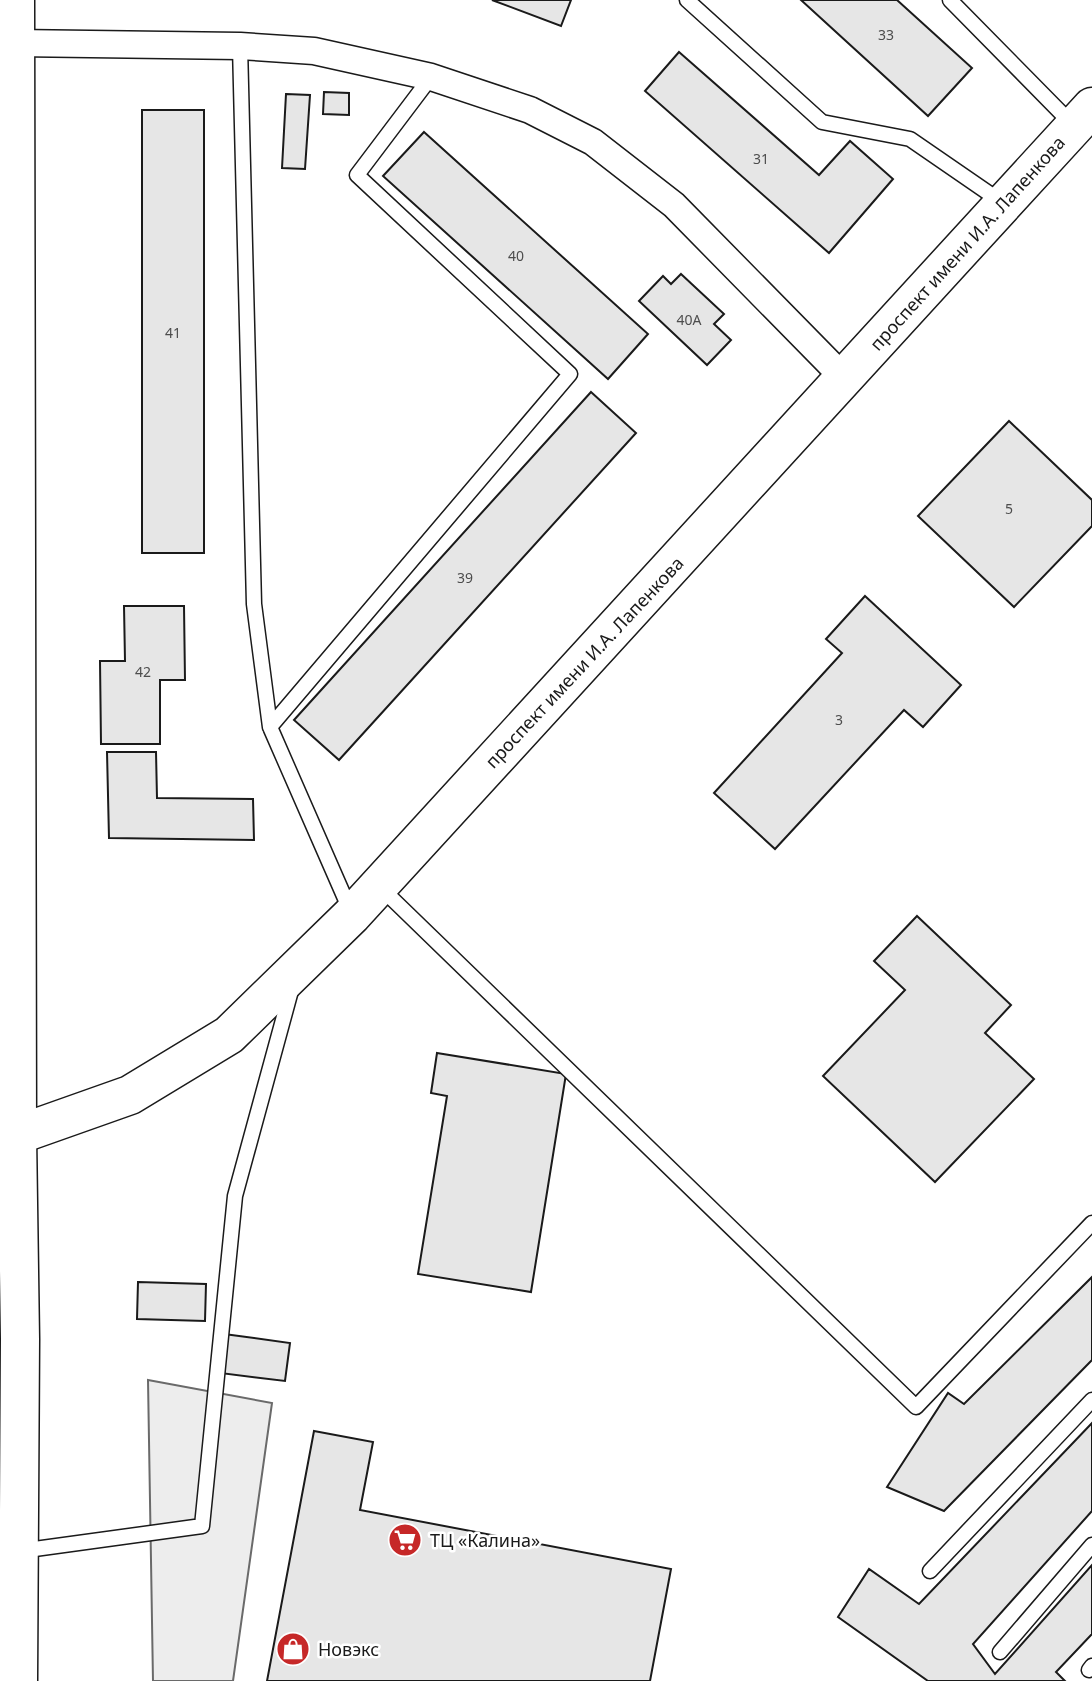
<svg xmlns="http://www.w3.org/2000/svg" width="1092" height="1681" viewBox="0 0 1092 1681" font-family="'Noto Sans',sans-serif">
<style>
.parking{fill:#ededed;stroke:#6a6a6a;stroke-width:2}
.building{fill:#e6e6e6;stroke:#1a1a1a;stroke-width:2}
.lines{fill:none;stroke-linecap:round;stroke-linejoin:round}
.service-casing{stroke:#1a1a1a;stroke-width:17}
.minor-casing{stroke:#1a1a1a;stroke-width:29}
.secondary-casing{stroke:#1a1a1a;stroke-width:41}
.primary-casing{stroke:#1a1a1a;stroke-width:41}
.service{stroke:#fff;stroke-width:14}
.minor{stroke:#fff;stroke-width:26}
.secondary{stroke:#fff;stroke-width:38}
.primary{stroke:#fff;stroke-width:38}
.labels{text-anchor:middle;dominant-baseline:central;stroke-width:5;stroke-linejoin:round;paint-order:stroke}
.number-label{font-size:14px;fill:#4d4d4d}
.street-label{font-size:18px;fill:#1a1a1a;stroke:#fff}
.poi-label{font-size:18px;fill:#1a1a1a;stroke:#fff;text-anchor:start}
</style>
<rect width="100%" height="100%" fill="#fff"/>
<path class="parking" d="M148,1380L272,1403L233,1681H153Z"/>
<path class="building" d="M492,0H571L561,26Z
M801,0H897L972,68L928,116Z
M679,52L819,175L850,141L893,179L829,253L645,91Z
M324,92L349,93V115L323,114Z
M286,94L310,95L305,169L282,168Z
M142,110H204V553H142Z
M424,132L648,334L608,379L383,176Z
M681,274L724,314L714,324L731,340L707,365L639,301L663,276L671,284Z
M591,392L636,433L339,760L294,720Z
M1009,421L1092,500V526L1014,607L918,516Z
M865,596L961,685L923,727L904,710L775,849L714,793L842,653L826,639Z
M124,606H184L185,680H160V744H101L100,661H125Z
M107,752H156L157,798L253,799L254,840L109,838Z
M917,916L1011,1005L985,1033L1034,1079L935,1182L823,1076L905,990L874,961Z
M437,1053L566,1074L531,1292L418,1274L447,1096L431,1093Z
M1092,1277V1360L944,1511L887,1487L948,1393L964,1404Z
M138,1282L206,1284L205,1321L137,1319Z
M224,1334L290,1343L285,1381L220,1373Z
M1092,1423V1511L973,1644L995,1674L1092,1565V1634L1056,1672L1065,1681H928L838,1617L869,1569L919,1604Z
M314,1431L373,1442L360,1510L671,1569L650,1681H267Z"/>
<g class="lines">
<defs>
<path id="service" d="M687,0L822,122L910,139L1003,203
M950,0L1074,126
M240,46L254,604L270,727L351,912
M270,727L570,374L357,175L431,77
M380,887L916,1407L1092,1223
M20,1551L202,1526L235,1196L292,987
M930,1571L1092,1400
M1000,1652L1092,1545
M1089,1670L1092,1666"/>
<path id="minor" d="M15,43L240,46L314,51L431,77L530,110L593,142L674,205L844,378"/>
<path id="secondary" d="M17,1135L130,1095L229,1035L352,915L1092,107"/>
<path id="primary" d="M15,0L17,1135L20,1339L18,1681"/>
</defs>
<use href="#service" class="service-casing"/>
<use href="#minor" class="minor-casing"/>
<use href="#secondary" class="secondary-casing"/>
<use href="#primary" class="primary-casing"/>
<use href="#service" class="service"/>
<use href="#minor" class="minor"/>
<use href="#secondary" class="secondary"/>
<use href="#primary" class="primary"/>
</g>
<defs>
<symbol id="supermarket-disc" viewBox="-11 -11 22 22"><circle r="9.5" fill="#c62828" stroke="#fff"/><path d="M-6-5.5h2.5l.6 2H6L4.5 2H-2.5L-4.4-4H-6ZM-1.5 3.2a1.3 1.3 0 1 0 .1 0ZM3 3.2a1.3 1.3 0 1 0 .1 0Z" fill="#fff"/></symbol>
<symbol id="shop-disc" viewBox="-11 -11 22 22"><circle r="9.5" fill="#c62828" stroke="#fff"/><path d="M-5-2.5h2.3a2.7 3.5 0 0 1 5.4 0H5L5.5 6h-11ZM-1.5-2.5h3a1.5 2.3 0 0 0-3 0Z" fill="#fff"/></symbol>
</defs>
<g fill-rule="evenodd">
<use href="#supermarket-disc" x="386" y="1521" width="38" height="38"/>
<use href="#shop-disc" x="274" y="1630" width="38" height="38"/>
</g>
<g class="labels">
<g class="number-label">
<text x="886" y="34">33</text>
<text x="761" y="158">31</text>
<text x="516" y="255">40</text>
<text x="689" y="319">40А</text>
<text x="173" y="332">41</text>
<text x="1009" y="508">5</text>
<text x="465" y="577">39</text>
<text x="143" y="671">42</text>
<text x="839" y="719">3</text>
</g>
<g class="street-label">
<text transform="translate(967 243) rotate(-48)">проспект имени И.А. Лапенкова</text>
<text transform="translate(584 662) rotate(-47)">проспект имени И.А. Лапенкова</text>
</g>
<g class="poi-label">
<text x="430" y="1540">ТЦ «Калина»</text>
<text x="318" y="1649">Новэкс</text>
</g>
</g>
</svg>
